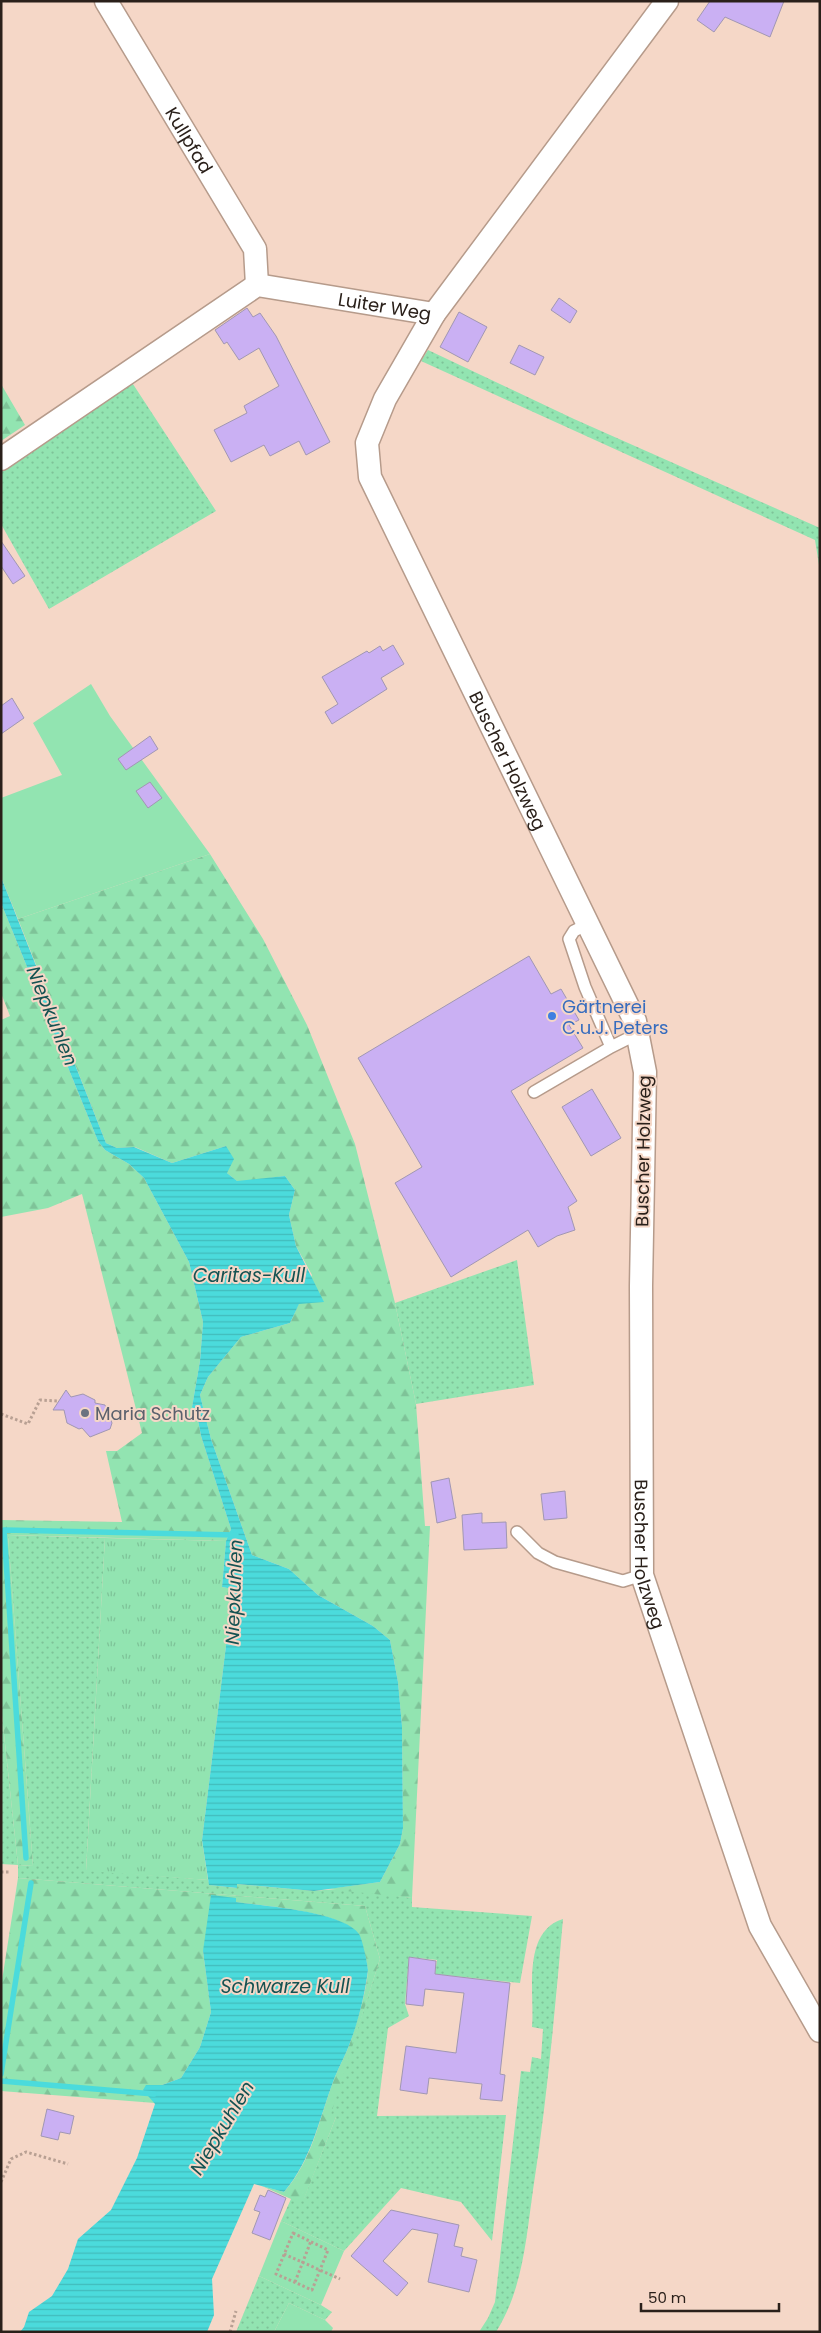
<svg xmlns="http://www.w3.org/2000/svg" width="821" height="2333" viewBox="0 0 821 2333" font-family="Poppins,sans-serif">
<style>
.grass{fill:url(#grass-dots)}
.forest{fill:url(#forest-firs)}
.park{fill:url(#park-tufts)}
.garden{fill:#92e4b1}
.water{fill:url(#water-rules)}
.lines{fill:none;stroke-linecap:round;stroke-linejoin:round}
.stream{stroke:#4bdbdc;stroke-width:5.5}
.building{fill:#cab0f3;stroke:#a197b2}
.service-casing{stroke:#b69b8b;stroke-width:14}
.minor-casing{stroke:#b69b8b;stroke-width:25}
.path{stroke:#b8a093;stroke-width:3;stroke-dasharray:2.5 2.5;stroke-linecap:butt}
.service{stroke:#fff;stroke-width:11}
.minor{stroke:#fff;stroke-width:22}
.shop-dot{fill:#3f7fe0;stroke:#f5d7c7;stroke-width:2}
.worship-dot{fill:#6b7280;stroke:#f5d7c7;stroke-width:2}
.labels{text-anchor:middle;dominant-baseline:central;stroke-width:4;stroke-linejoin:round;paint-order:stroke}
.street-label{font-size:18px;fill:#2a201a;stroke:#f5d7c7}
.shop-label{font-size:18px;fill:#366cbe;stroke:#f5d7c7;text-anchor:start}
.worship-label{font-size:18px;fill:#5b616d;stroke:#f5d7c7;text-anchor:start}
.water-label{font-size:19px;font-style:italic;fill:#145252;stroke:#f5d7c7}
</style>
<defs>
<pattern id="grass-dots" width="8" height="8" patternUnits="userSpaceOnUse" patternTransform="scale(1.25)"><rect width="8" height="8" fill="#92e4b1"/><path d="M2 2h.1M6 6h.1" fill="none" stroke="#7ec398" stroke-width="1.8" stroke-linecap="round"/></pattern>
<pattern id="forest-firs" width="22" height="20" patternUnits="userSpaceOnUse" patternTransform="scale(1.25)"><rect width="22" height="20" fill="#92e4b1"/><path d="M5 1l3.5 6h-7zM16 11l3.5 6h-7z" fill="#7ec398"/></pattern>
<pattern id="park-tufts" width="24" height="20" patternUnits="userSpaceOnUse" patternTransform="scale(1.25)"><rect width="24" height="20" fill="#92e4b1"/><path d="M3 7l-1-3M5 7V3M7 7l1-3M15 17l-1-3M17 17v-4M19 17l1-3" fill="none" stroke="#7ec398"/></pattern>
<pattern id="water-rules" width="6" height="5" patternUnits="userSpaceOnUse" patternTransform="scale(1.25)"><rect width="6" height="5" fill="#4bdbdc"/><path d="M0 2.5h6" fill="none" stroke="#42bcbc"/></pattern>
</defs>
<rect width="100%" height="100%" fill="#f5d7c7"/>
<path class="grass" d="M428,350L574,419L820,528V571L815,540L421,361Z
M129,378L216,511L49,609L1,524V467Z
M517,1260L534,1385L416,1404L395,1303Z
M8,1535L105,1538L86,1870L208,1880L210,1885L236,1888L237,1884L314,1891C346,1887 380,1894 412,1898V1907L532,1916L520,1983L435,1974L437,1960L409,1957L405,2004L409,2016L388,2028L377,2116L506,2115L492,2241L461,2202L401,2188L344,2251L281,2221L291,2199L304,2198L336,2117H329L380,1959L365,1906L18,1878V1865L1,1864V1706L18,1865L33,1866Z
M563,1919C555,2010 547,2100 533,2190C526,2239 523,2289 496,2332H479L488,2318L495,2302L521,2071L530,2072L532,2057L541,2059L543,2029L532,2027C535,1994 521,1932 563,1919Z
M259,2276L321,2305L332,2312L325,2320L289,2303L274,2332H236Z"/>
<path class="forest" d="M1,384L25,425L1,441Z
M210,854L263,939L307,1025L355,1144L395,1303L416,1404L425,1526H430L412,1898L327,1889L380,1882L400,1844L403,1828L402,1726L398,1682L390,1640L373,1626L318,1595L289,1569L252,1555L211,1439L200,1395L208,1377L241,1337L290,1323L312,1275L296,1246L289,1215L295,1190L285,1176L238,1182L227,1173L226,1146L172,1163L135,1147L117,1148L106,1143L18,919Z
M1,903L98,1141L105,1150L129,1164L144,1178L189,1262L203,1322L200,1361L192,1407L197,1415L201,1436L231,1529L226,1541L8,1535L33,1866L18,1865L1,1706V1520L122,1522L106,1451H117L142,1433L82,1194L48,1208L1,1217V1020L10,1016L1,993Z
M18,1878L365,1906L380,1959L330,2117H336L304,2199H291L262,2186L284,2192C312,2161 319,2120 333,2082C338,2068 346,2055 351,2040C358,2019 366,1993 368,1970C368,1965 361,1938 358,1934C341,1911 263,1906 235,1902L236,1898L203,1951L211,2012L200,2047L181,2078L162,2085H146L155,2103L1,2091V1987Z"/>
<path class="park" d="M105,1538L226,1541L222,1587L233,1589L202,1840L208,1880L86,1871Z"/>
<path class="garden" d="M91,684L110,716L210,854L18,919L1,877V798L62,775L33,723Z
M281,2221L344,2251L321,2305L259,2276Z
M289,2303L325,2320L333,2328L331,2332H274Z"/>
<path class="water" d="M1,877L106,1143L117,1148L134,1147L172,1163L226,1146L234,1159L227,1173L237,1181L285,1176L295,1190L289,1215L296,1246L324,1302L299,1304L290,1323L241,1337L208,1377L200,1395L211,1439L252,1555L289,1569L318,1595L373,1626L390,1640L398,1682L402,1726L403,1828L400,1844L380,1882L314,1891L237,1884V1888L209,1885L202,1840L233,1589L222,1587L226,1541L231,1529L201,1436L197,1415L192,1407L200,1361L203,1322L189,1262L144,1178L129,1164L105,1150L98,1141L1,903Z
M211,1895L236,1898V1902C263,1906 343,1911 359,1934C362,1938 368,1965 368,1970C365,1993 359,2019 351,2040C346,2055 338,2068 333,2082C319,2120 311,2161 284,2192L254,2184L212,2279L214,2315L207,2332H20L24,2327L29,2312L52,2296L68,2269L78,2239L111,2210L137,2158L155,2104L143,2090L146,2085H162L181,2078L200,2047L211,2012L203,1951Z"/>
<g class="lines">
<path class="stream" d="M26,1858L4,1530L236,1535
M1,2074L31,1883
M1,2081L154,2094"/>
</g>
<path class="building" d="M710,1H784L770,37L725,17L714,32L697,20Z
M559,298L577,311L570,323L551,310Z
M247,308L253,317L260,313L276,336L330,442L306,455L299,441L270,456L264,445L231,462L214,430L247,413L244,406L279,386L259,348L239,360L227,342L224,344L215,330Z
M459,312L487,327L468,362L440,347Z
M519,345L544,357L535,375L510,363Z
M1,541L25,576L13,584L1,566Z
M393,645L404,664L381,678L387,689L332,724L325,712L338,704L322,677L367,651L369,653L380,646L383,651Z
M12,698L24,718L1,734V706Z
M150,736L158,749L126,770L118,759Z
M150,782L162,798L148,808L136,791Z
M529,956L551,994L561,989L579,1020L569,1025L583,1048L511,1091L577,1201L568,1207L575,1230L557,1236L538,1247L528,1230L451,1277L395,1183L422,1167L358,1058Z
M592,1089L621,1138L591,1156L562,1107Z
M66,1390L71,1397L83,1394L95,1400V1403L105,1405L112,1423L110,1429L90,1437L82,1428L79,1429L67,1423L64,1410H53Z
M449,1478L456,1518L437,1523L431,1482Z
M565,1491L567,1518L544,1520L541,1494Z
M482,1513V1523L506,1522L507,1548L464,1550L462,1515Z
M409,1957L436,1961L435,1974L510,1983L500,2074L505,2075L502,2101L480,2099L482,2084L429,2078L427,2094L400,2090L406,2046L456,2053L464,1993L425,1989L423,2006L406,2004Z
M47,2109L74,2116L70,2134L60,2132L58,2140L41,2136Z
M268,2190L286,2198L270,2240L252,2233L260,2212L254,2210L260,2195L265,2197Z
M391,2210L459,2225L454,2246L463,2248L461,2256L477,2260L469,2292L428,2282L438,2234L412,2229L383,2261L408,2283L397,2296L351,2256Z"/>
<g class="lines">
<defs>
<path id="service" d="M588,924L574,931L569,939L585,987L611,1047
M534,1092L611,1047L637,1034
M517,1532L538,1553L555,1562L623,1581L642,1575"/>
<g id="minor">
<path id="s1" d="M106,1L255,249L257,285"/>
<path id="s2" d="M434,314L385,399L367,443L370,477L635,1021L645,1072L641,1286L642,1575L760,1926L820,2031"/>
<path id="s3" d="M1,459L257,285L434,314L667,1"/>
</g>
</defs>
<use href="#service" class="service-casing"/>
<use href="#minor" class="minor-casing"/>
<path class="path" d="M1,1414L28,1424L40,1400L58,1401
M1,1872H9
M1,2182L11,2159L26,2152L68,2164
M293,2233L328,2250L312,2290L276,2274Z
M284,2254L340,2279
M295,2282L311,2241
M230,2332L236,2311"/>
<use href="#service" class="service"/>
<use href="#minor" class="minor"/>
</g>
<circle class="shop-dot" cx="552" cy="1016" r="5"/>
<circle class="worship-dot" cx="85" cy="1413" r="5"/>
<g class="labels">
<g class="street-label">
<text stroke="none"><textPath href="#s1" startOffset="162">Kullpfad</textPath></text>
<text stroke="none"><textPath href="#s3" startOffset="439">Luiter Weg</textPath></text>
<text stroke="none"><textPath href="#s2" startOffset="495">Buscher Holzweg</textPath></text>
<text transform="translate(643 1151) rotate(-89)">Buscher Holzweg</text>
<text stroke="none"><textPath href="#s2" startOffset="1320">Buscher Holzweg</textPath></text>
</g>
<g class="shop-label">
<text x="562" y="1006">Gärtnerei<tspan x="562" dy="21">C.u.J. Peters</tspan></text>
</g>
<g class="worship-label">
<text x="95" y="1413">Maria Schutz</text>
</g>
<g class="water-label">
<text transform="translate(52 1016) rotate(68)">Niepkuhlen</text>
<text x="249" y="1275">Caritas-Kull</text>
<text transform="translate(234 1592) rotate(-88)">Niepkuhlen</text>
<text x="285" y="1986">Schwarze Kull</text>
<text transform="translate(222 2128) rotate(-59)">Niepkuhlen</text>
</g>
</g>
<rect width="821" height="2333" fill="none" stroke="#2a201a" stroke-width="5"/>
<path d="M641 2303v8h138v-8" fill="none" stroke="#2a201a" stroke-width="2.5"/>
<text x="648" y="2303" font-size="15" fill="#2a201a" stroke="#f5d7c7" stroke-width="4" paint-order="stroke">50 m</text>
</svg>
